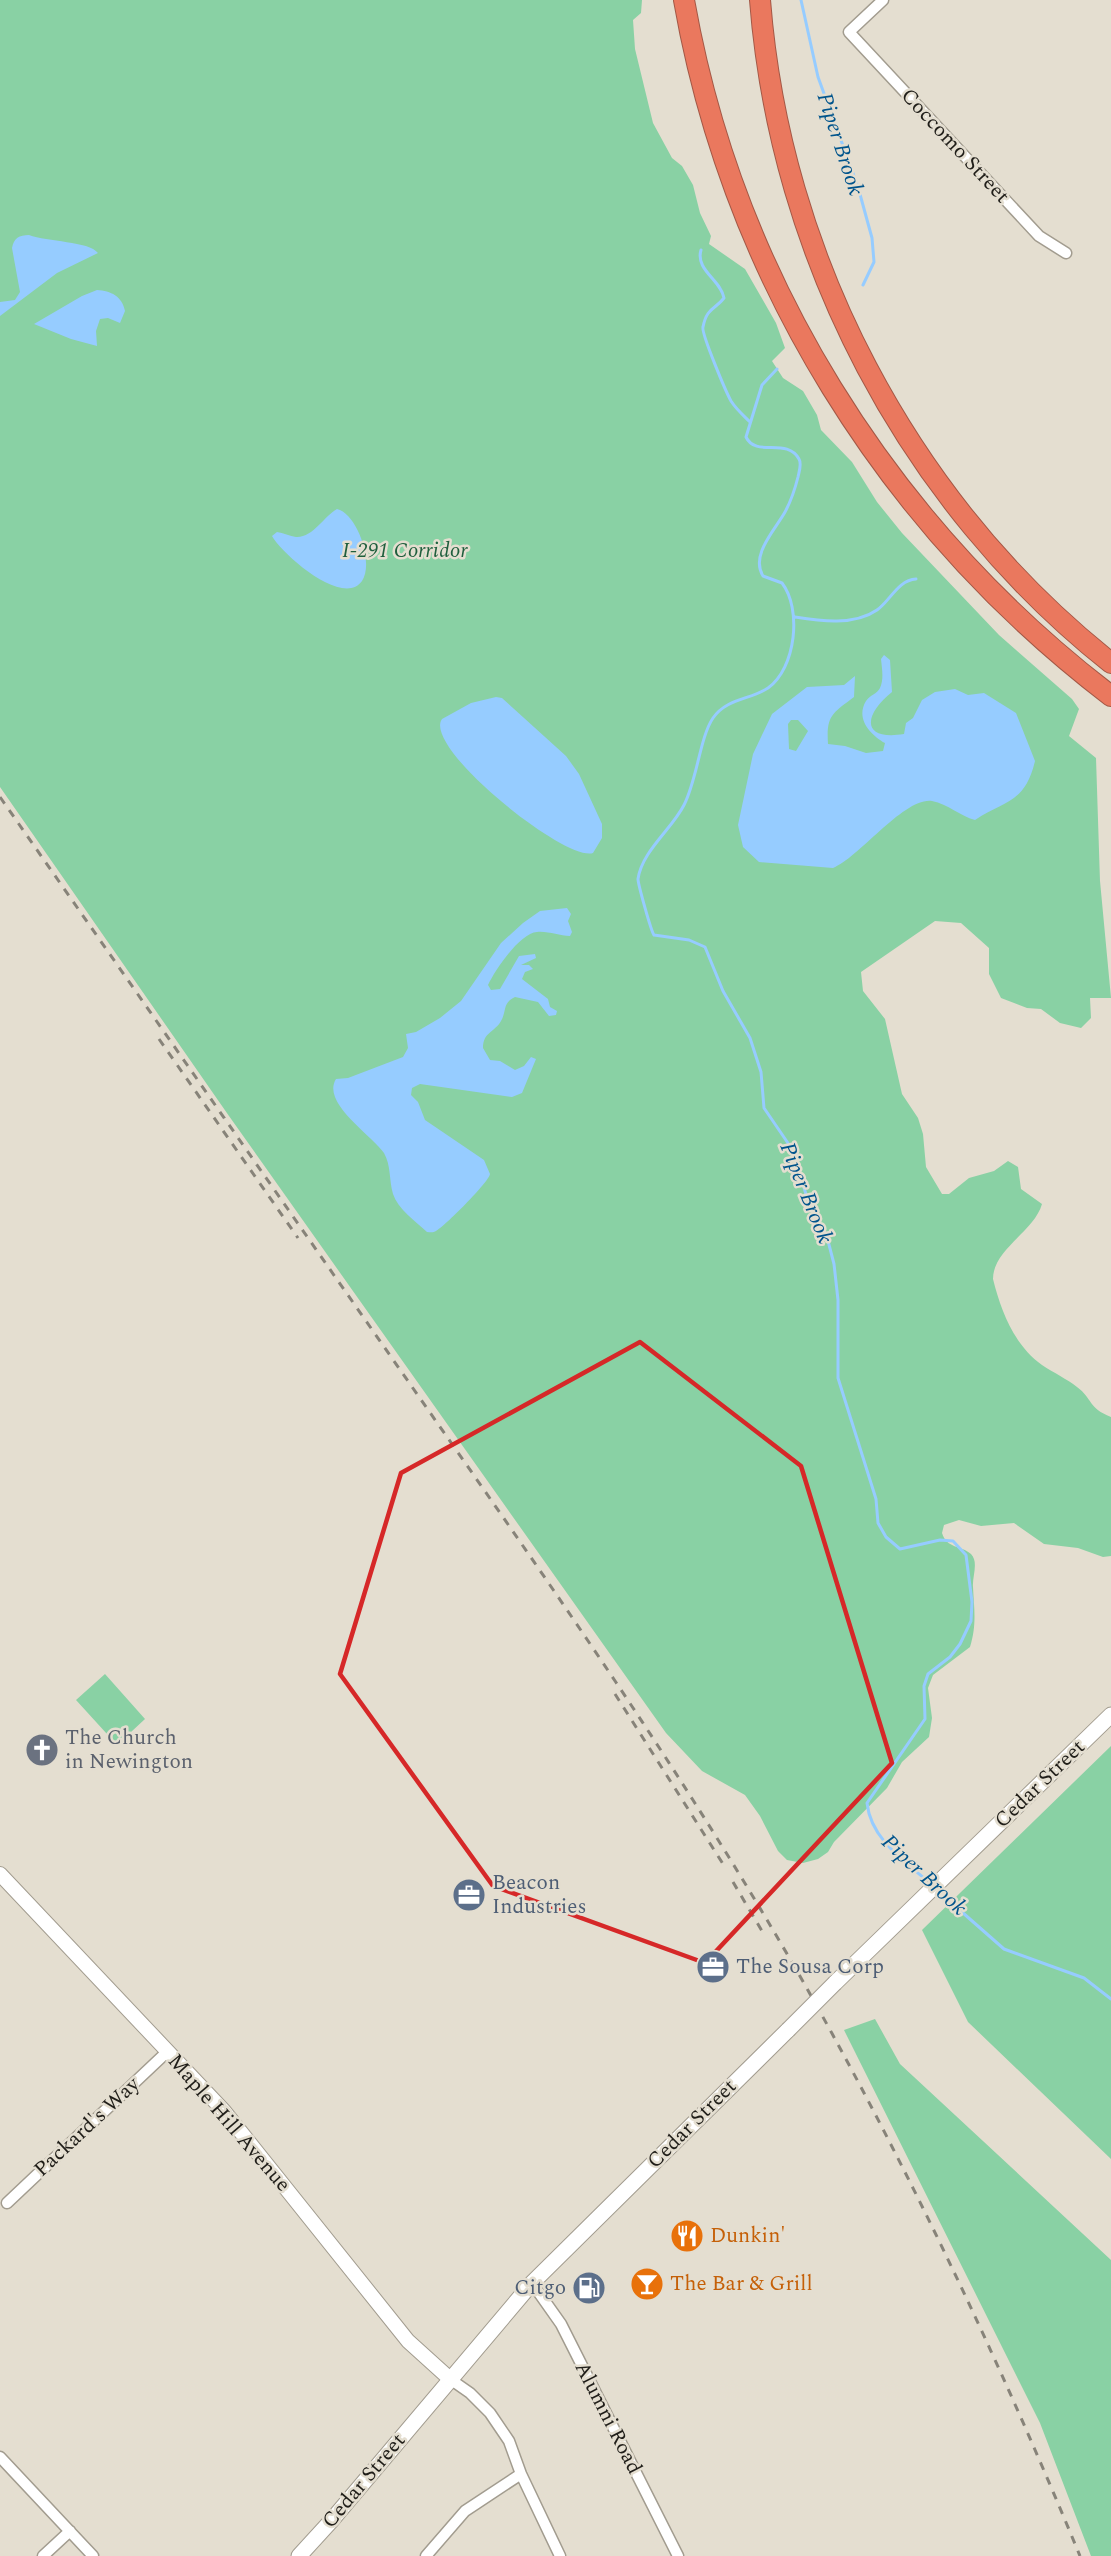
<svg xmlns="http://www.w3.org/2000/svg" width="1111" height="2556" viewBox="0 0 1111 2556" font-family="Spectral,serif">
<style>
.green{fill:#89d1a4}
.water{fill:#96ccff;fill-rule:evenodd}
.lines{fill:none;stroke-linecap:round;stroke-linejoin:round}
.stream{stroke:#96ccff;stroke-width:3}
.minor-casing{stroke:#a29c8f;stroke-width:13}
.tertiary-casing{stroke:#a29c8f;stroke-width:16}
.secondary-casing{stroke:#a29c8f;stroke-width:17}
.motorway-casing{stroke:#a35846;stroke-width:22}
.minor{stroke:#fff;stroke-width:10}
.tertiary{stroke:#fff;stroke-width:14}
.secondary{stroke:#fff;stroke-width:15}
.motorway{stroke:#ea785e;stroke-width:20}
.rail{stroke:#878379;stroke-width:3;stroke-dasharray:8 8;stroke-linecap:butt}
.secondary-bridge-casing{stroke:#a29c8f;stroke-width:17;stroke-linecap:butt}
.secondary-bridge{stroke:#fff;stroke-width:15}
.marked{fill:none;stroke:#d62828;stroke-width:4.5;stroke-linejoin:round}
.labels{text-anchor:middle;dominant-baseline:central;stroke-width:5;stroke-linejoin:round;paint-order:stroke}
.street-label{font-size:21px;fill:#201e19;stroke:#e4ded0}
.park-label{font-size:21px;font-style:italic;fill:#1f5f3d;stroke:#e4ded0}
.worship-label{font-size:21px;fill:#5b616d;stroke:#e4ded0;text-anchor:start}
.service-label{font-size:21px;fill:#4e5e75;stroke:#e4ded0;text-anchor:start}
.food-label{font-size:21px;fill:#c56008;stroke:#e4ded0;text-anchor:start}
.water-label{font-size:22px;font-style:italic;fill:#00548c;stroke:#e4ded0}
</style>
<rect width="100%" height="100%" fill="#e4ded0"/>
<path class="green" d="M0,0H642L641,13L633,20L635,49L653,123L672,158L682,166L693,185L700,213L711,236L709,244L745,269L776,323L785,348L772,361L783,378L803,391L817,415L821,430L852,462L877,502L902,533L999,635L1072,699L1079,709L1069,736L1096,758L1100,881L1111,998H1090L1091,1018L1081,1028L1060,1023L1041,1009L1027,1008L1001,998L989,974V948L961,923L935,921L861,972L863,991L885,1019L902,1094L918,1118L923,1134L926,1167L942,1194H949L969,1178L994,1171L1008,1161L1018,1167L1021,1189L1042,1204C1034,1232 993,1249 993,1279C1001,1311 1014,1345 1042,1365C1054,1373 1067,1379 1077,1387C1093,1399 1088,1408 1111,1417V1556L1103,1557L1078,1548L1044,1544L1014,1523L981,1526L959,1520L944,1525L942,1533C947,1549 961,1545 971,1554C979,1562 972,1577 973,1587C974,1609 977,1624 970,1647L933,1675L928,1688L932,1718L929,1737L902,1762L887,1788L834,1842L828,1852L818,1859L803,1863L787,1860L778,1851L760,1816L745,1795L702,1771L666,1733L229,1116L0,787Z
M105,1674L145,1719L117,1745L76,1700Z
M1111,1746V2159L968,2022L922,1930Z
M875,2019L900,2064L1111,2260V2556H1091L1040,2423L844,2030Z"/>
<path class="water" d="M29,235C47,242 89,241 98,253L57,273L0,316V302L15,300L20,292L12,248C14,238 19,235 29,235Z
M97,290C111,291 122,296 125,311L120,323L108,318L100,319L96,331L97,346L71,339L34,324L82,296Z
M337,509C358,514 374,564 362,581C343,608 282,554 272,536L277,532C283,533 290,536 296,537C313,538 324,516 337,509Z
M884,655L890,660L892,692C864,714 860,741 904,734L906,723L913,718L922,700L935,692L955,689L968,695L984,693L1016,713L1035,761C1025,803 1006,800 975,820C960,816 948,804 932,801C904,797 859,858 833,868L759,862L743,847L738,825L753,754L772,714L807,687L844,685L855,676L854,697C833,713 826,715 828,744L845,746L866,753L883,751L885,743C871,735 855,719 866,701C870,695 877,694 880,688C884,679 882,669 881,659ZM791,720H798L808,731L796,751L789,749L788,724Z
M496,697L502,698L566,756L579,774L602,824V838L593,853C565,862 422,747 442,719L471,703Z
M567,908L571,914L568,921L572,932L570,936C559,936 549,931 537,932C520,933 495,970 488,985L491,990L500,989L519,956L535,954L536,958L521,965H529L533,969L525,972L522,979L548,999L550,1007L557,1011L556,1015L549,1016L538,1002L515,997C502,1003 507,1011 501,1021C495,1032 483,1032 483,1048L490,1060L500,1061L515,1070L524,1066L531,1057L536,1059L522,1093L512,1097L420,1084L412,1088L411,1095L418,1102L425,1120L484,1160L490,1174C489,1182 444,1227 436,1231C433,1233 430,1232 427,1232C415,1221 398,1209 393,1194C389,1180 391,1165 384,1153C372,1135 321,1103 336,1079L348,1078L403,1057L408,1048L406,1034L416,1032L440,1018L461,1001L501,943L523,923L540,911Z"/>
<g class="lines">
<path class="stream" d="M801,0L818,77L858,187L872,238L874,262L863,285
M701,250C695,270 721,280 724,298C715,310 707,307 703,327C701,333 726,392 731,401C736,409 743,415 750,422
M777,369L762,385L746,437C756,458 787,437 799,459C802,464 799,472 798,477C795,489 791,501 785,512C775,530 750,555 763,576L782,583C802,609 796,668 768,688C750,700 727,698 713,718C700,737 697,780 684,805C672,829 642,851 638,879C638,884 651,931 654,935L689,940L705,947L723,991L750,1038L761,1072L764,1108L792,1149L809,1204L827,1237L834,1264L838,1300V1378L876,1499L878,1523L886,1537L900,1549L940,1540L953,1541L966,1555L972,1602L971,1621L960,1644L950,1657L928,1674L924,1686L925,1719L867,1803C871,1840 905,1861 931,1884
M795,617C820,621 854,626 877,610C890,601 898,580 916,579
M938,1891L1004,1949L1084,1978L1111,1999"/>
<defs>
<path id="minor" d="M883,0L849,32L1039,236L1066,253
M7,2203L168,2051
M532,2283L561,2324L678,2556
M450,2379L470,2393L490,2413L509,2441L521,2474L560,2556
M0,2457L93,2556
M43,2556L70,2531
M426,2556L465,2511L521,2474"/>
<path id="tertiary" d="M0,1874L224,2111L408,2341L450,2379"/>
<path id="secondary" d="M835,1983L1111,1715
M299,2556L331,2521L532,2283L788,2030"/>
<path id="motorway" d="M684,0C733,278 887,525 1111,696
M760,0C780,257 908,502 1111,663"/>
</defs>
<use href="#minor" class="minor-casing"/>
<use href="#tertiary" class="tertiary-casing"/>
<use href="#secondary" class="secondary-casing"/>
<use href="#motorway" class="motorway-casing"/>
<use href="#minor" class="minor"/>
<use href="#tertiary" class="tertiary"/>
<use href="#secondary" class="secondary"/>
<use href="#motorway" class="motorway"/>
<path class="rail" d="M0,797C139,996 278,1195 417,1394C552,1587 688,1780 805,1985C909,2169 999,2360 1080,2556
M159,1039L298,1238
M615,1694L723,1864
M733,1882L762,1931"/>
<defs>
<path id="secondary-bridge" d="M788,2030L835,1983"/>
</defs>
<use href="#secondary-bridge" class="secondary-bridge-casing"/>
<use href="#secondary-bridge" class="secondary-bridge"/>
</g>
<path class="marked" d="M640,1342L801,1466L892,1763L705,1963L493,1886L340,1674L401,1473Z"/>
<defs>
<symbol id="church-disc" viewBox="-11 -11 22 22"><circle r="9.5" fill="#6b7280" stroke="#e4ded0"/><path d="M-1.2-6h2.4v3.5h3.3v2.4h-3.3V6h-2.4V-.1h-3.3v-2.4h3.3Z" fill="#fff"/></symbol>
<symbol id="office-disc" viewBox="-11 -11 22 22"><circle r="9.5" fill="#5c6f8a" stroke="#e4ded0"/><path d="M-6-3h4V-5.5h4V-3h4V5H-6ZM-1-4.5V-3h2v-1.5ZM-6 0V1H6V0Z" fill="#fff"/></symbol>
<symbol id="restaurant-disc" viewBox="-11 -11 22 22"><circle r="9.5" fill="#e8710a" stroke="#e4ded0"/><path d="M-5-6h1v4h1v-4h1v4h1v-4h1v5L-1.5 .5V6h-2V.5L-5-1ZM5-6V6H3V1.5H1.5Q1.5-4 5-6Z" fill="#fff"/></symbol>
<symbol id="bar-disc" viewBox="-11 -11 22 22"><circle r="9.5" fill="#e8710a" stroke="#e4ded0"/><path d="M-6-5H6L.8 .8V4.5H3.5V6h-7V4.5H-.8V.8Z" fill="#fff"/></symbol>
<symbol id="fuel-disc" viewBox="-11 -11 22 22"><circle r="9.5" fill="#5c6f8a" stroke="#e4ded0"/><path d="M-5.5-6h7V0h2V4h1.3V-2.5L3-4.5l.8-.8L6-3V5H2.5V1h-1V6h-7ZM-4.2-4.7v3.2H.2V-4.7Z" fill="#fff"/></symbol>
</defs>
<g fill-rule="evenodd">
<use href="#church-disc" x="23" y="1731" width="38" height="38"/>
<use href="#office-disc" x="450" y="1876" width="38" height="38"/>
<use href="#office-disc" x="694" y="1948" width="38" height="38"/>
<use href="#restaurant-disc" x="668" y="2217" width="38" height="38"/>
<use href="#bar-disc" x="628" y="2265" width="38" height="38"/>
<use href="#fuel-disc" x="570" y="2269" width="38" height="38"/>
</g>
<g class="labels">
<g class="street-label">
<text transform="translate(955 146) rotate(47)">Coccomo Street</text>
<text transform="translate(1040 1784) rotate(-44)">Cedar Street</text>
<text transform="translate(229 2123) rotate(49)">Maple Hill Avenue</text>
<text transform="translate(692 2124) rotate(-45)">Cedar Street</text>
<text transform="translate(87 2127) rotate(-43)">Packard's Way</text>
<text transform="translate(608 2418) rotate(63)">Alumni Road</text>
<text transform="translate(364 2481) rotate(-50)">Cedar Street</text>
</g>
<g class="park-label">
<text x="405" y="551">I-291 Corridor</text>
</g>
<g class="worship-label">
<text x="65" y="1738">The Church<tspan x="65" dy="24">in Newington</tspan></text>
</g>
<g class="service-label">
<text x="492" y="1883">Beacon<tspan x="492" dy="24">Industries</tspan></text>
<text x="736" y="1967">The Sousa Corp</text>
<text x="566" y="2288" text-anchor="end">Citgo</text>
</g>
<g class="food-label">
<text x="710" y="2236">Dunkin'</text>
<text x="670" y="2284">The Bar &amp; Grill</text>
</g>
<g class="water-label">
<text transform="translate(840 144) rotate(72)">Piper Brook</text>
<text transform="translate(806 1193) rotate(68)">Piper Brook</text>
<text transform="translate(924 1875) rotate(43)">Piper Brook</text>
</g>
</g>
</svg>
